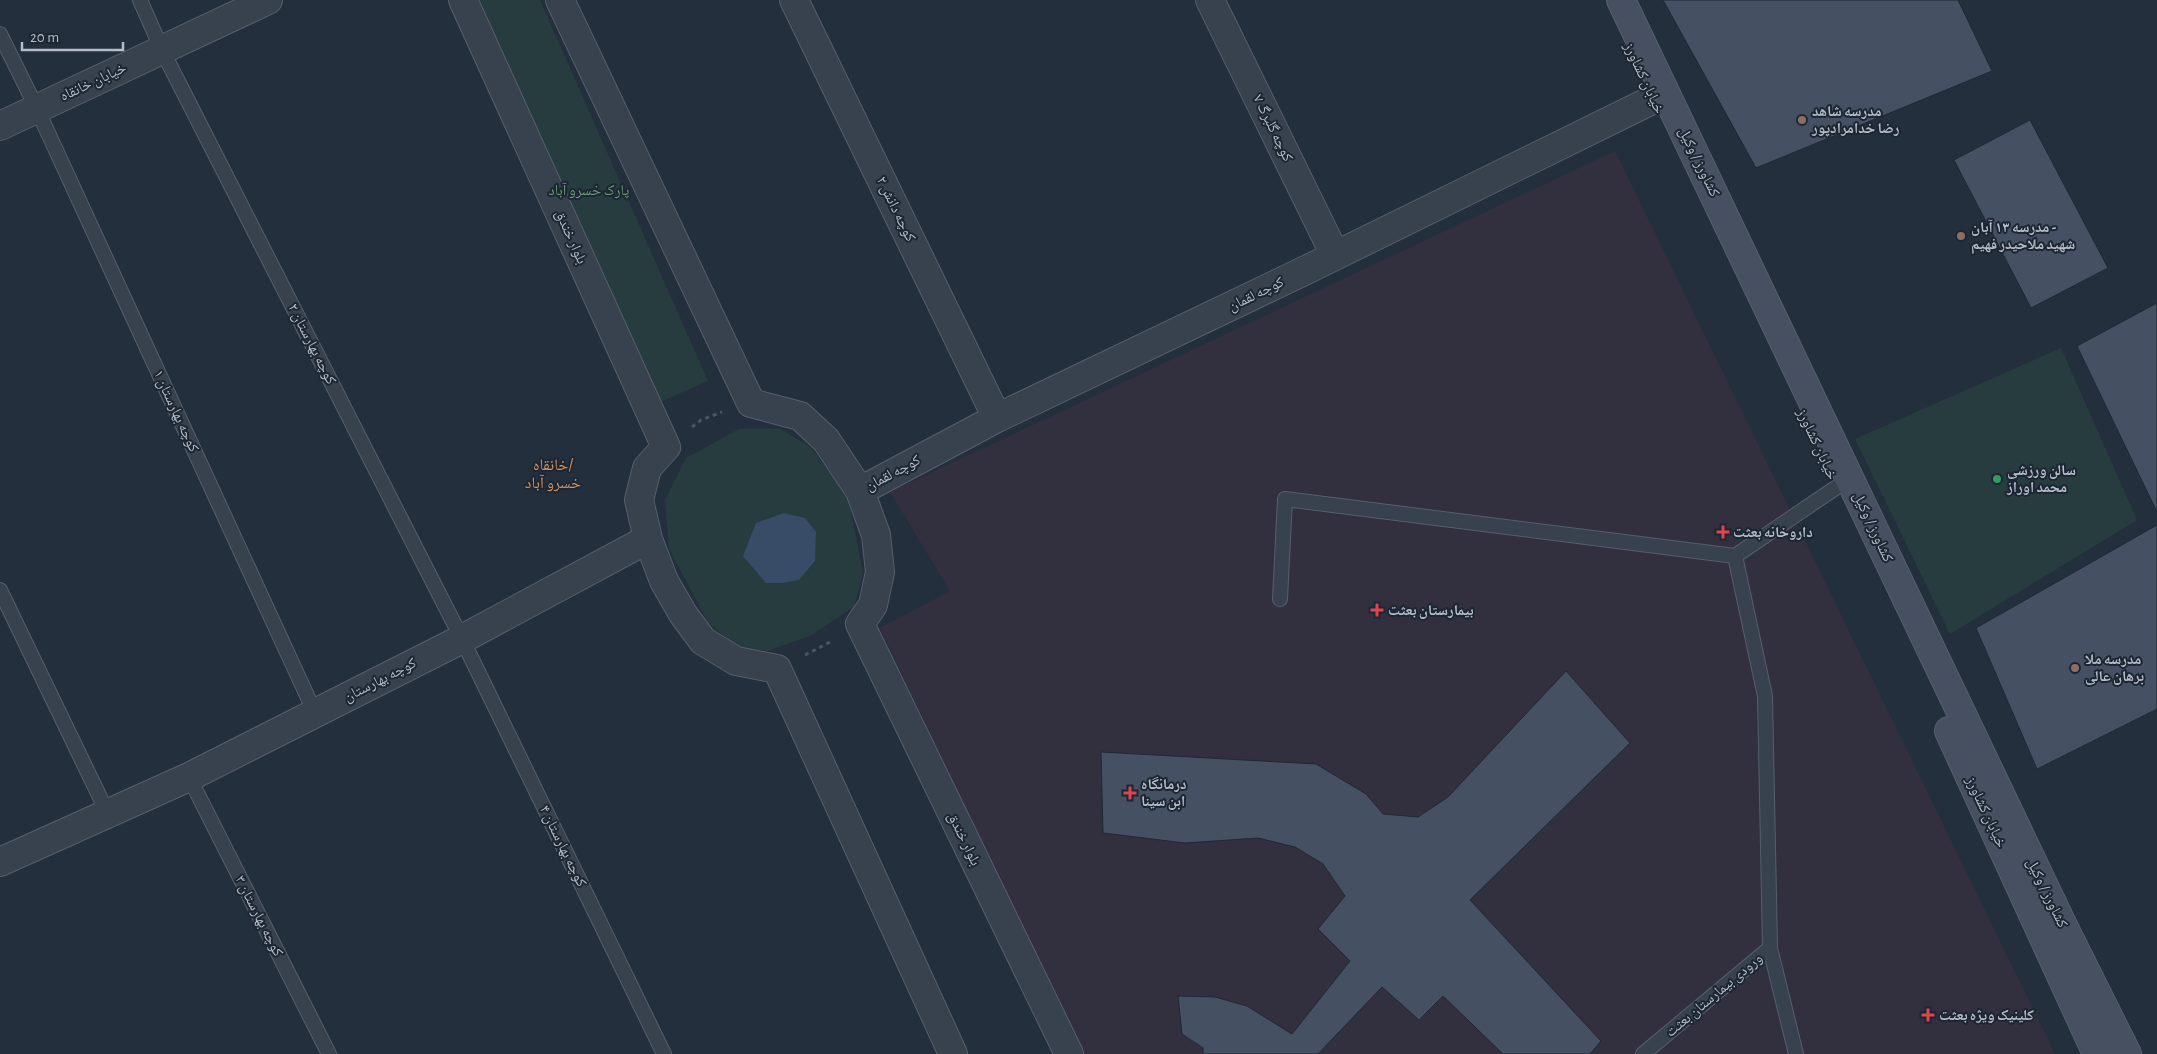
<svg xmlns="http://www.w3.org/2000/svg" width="2157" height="1054" viewBox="0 0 2157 1054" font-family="'Alegreya Sans','Noto Naskh Arabic',sans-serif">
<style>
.medical{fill:#32303f}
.green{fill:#263c3f}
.water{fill:#394c67}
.building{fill:#455162;stroke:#1f2835}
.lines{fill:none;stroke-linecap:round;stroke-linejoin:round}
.lane-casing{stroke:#565f6c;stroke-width:16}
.street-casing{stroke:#565f6c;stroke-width:30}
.secondary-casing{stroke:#565f6c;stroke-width:30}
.path{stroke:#44595c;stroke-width:3;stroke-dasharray:4 4;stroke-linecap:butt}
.lane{stroke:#38414e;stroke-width:14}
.street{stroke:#38414e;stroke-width:28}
.secondary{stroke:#465061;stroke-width:28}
.education-dot{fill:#8d6e63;stroke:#1d2633;stroke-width:2}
.leisure-dot{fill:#2e9e5b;stroke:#1d2633;stroke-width:2}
.health-dot{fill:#e0444e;stroke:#1d2633;stroke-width:2}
.labels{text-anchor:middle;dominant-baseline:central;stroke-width:4;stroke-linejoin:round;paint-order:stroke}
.street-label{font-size:15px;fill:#b4bcc9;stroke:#1d2633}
.poi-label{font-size:15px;font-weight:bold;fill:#b4bcc9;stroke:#1d2633;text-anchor:start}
.park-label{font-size:15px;fill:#6b9a76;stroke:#1d2633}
.neighbourhood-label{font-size:16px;fill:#d59563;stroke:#1d2633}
</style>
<rect width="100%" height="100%" fill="#242f3e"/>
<path class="medical" d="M1615,151L2055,1054H1083L880,628L950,591L890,492Z"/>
<path class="green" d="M470,0H540L708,381L649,407Z
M2061,348L2137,520L1950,634L1855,439Z
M779,428L810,447L848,496L863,573L854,607L810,636L767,651L738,648L708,622L669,549L665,500L686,458L739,429Z"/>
<path class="water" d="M784,513L805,518L816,532L815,561L799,580L783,583H766L743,556L756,523Z"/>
<path class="building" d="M1663,0H1958L1992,71L1756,168Z
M2030,120L2108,268L2031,308L1954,160Z
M2157,303V512L2077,346Z
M2157,525V709L2037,769L1976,628Z
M1566,671L1630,743L1470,900L1601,1041L1590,1054H1503L1443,996L1419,1020L1382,987L1318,1054H1203V1048L1182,1034L1178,996L1215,997L1247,1006L1292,1034L1350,961L1318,929L1345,896L1323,864L1295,847L1258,838L1185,843L1103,833L1101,752L1316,764L1366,794L1383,814L1418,817L1448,797Z"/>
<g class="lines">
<defs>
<path id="lane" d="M140,0L162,50L462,639L664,1054
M0,34L37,109L315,713
M1735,556L1765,696L1770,948
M0,590L108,814
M1280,599L1285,499L1735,556L1837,487
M189,777L329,1054
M1643,1054L1770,948L1796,1054"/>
<path id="street" d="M463,0L666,447L647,468L639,500L648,539L664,581L683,614L703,641L736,661L777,669L953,1054
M560,0L751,403L800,416L826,440L860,491L876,535L880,572L873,605L860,624L1069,1054
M794,0L997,418
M1210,0L1335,255
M0,126L268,0
M860,491L997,418L1304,271L1654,99
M0,862L189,777L462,639L648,539"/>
<path id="secondary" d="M1621,0L2064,928L2127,1054
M1949,731L2097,1054"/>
</defs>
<use href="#lane" class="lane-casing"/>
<use href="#street" class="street-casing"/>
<use href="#secondary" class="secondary-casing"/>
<path class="path" d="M692,427L701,420L722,412
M805,655L832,641"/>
<use href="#lane" class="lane"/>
<use href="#street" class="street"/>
<use href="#secondary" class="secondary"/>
</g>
<g class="education-dot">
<circle cx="1802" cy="120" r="5"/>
<circle cx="1961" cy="236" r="5"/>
<circle cx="2075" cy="668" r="5"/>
</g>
<circle class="leisure-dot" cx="1997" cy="479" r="5"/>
<g class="health-dot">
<path d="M1720.5 524.5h5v5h5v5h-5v5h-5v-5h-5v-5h5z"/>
<path d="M1374.5 602.5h5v5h5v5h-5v5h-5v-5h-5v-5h5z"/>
<path d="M1127.5 785.5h5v5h5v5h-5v5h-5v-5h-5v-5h5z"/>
<path d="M1925.5 1007.5h5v5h5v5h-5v5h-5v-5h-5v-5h5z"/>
</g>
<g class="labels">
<g class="street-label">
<text transform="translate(1644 78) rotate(65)">خیابان کشاورز</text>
<text transform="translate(93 82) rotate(-25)">خیابان خانقاه</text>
<text transform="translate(1273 128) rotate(64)">کوچه گلبرگ ۷</text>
<text transform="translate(1699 162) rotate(64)">کشاورز / وکیل</text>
<text transform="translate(896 209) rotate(64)">کوچه دانش ۲</text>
<text transform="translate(571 237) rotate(66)">بلوار خندق</text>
<text transform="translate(1256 294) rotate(-26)">کوچه لقمان</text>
<text transform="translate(312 344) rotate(63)">کوچه بهارستان ۲</text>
<text transform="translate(176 411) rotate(65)">کوچه بهارستان ۱</text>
<text transform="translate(1817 444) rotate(65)">خیابان کشاورز</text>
<text transform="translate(893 473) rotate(-28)">کوچه لقمان</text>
<text transform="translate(1873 527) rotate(65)">کشاورز / وکیل</text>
<text transform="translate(380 680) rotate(-27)">کوچه بهارستان</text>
<text transform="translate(1986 812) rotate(65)">خیابان کشاورز</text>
<text transform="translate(964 839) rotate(64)">بلوار خندق</text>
<text transform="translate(563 846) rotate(64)">کوچه بهارستان ۴</text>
<text transform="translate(2047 893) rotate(64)">کشاورز / وکیل</text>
<text transform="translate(259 916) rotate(63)">کوچه بهارستان ۳</text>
<text transform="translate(1714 995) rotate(-40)">ورودی بیمارستان بعثت</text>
</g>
<g class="poi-label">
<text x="1812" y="111">مدرسه شاهد<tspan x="1812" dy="17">رضا خدامرادپور</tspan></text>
<text x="1971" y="227">مدرسه ۱۳ آبان -<tspan x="1971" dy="17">شهید ملاحیدر فهیم</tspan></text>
<text x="2007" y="470">سالن ورزشی<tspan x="2007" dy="17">محمد اوراز</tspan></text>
<text x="1733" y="532">داروخانه بعثت</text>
<text x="1388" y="610">بیمارستان بعثت</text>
<text x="2085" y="659">مدرسه ملا<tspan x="2085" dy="17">برهان عالی</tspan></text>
<text x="1141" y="784">درمانگاه<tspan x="1141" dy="17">ابن سینا</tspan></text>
<text x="1939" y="1015">کلینیک ویژه بعثت</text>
</g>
<g class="park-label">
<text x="589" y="190">پارک خسرو آباد</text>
</g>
<g class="neighbourhood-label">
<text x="553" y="465">خانقاه/<tspan x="553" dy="18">خسرو آباد</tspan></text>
</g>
</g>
<path d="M22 42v8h101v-8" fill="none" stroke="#b4bcc9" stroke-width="2.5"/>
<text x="30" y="42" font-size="15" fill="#b4bcc9" stroke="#1d2633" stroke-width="4" paint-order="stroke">20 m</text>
</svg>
